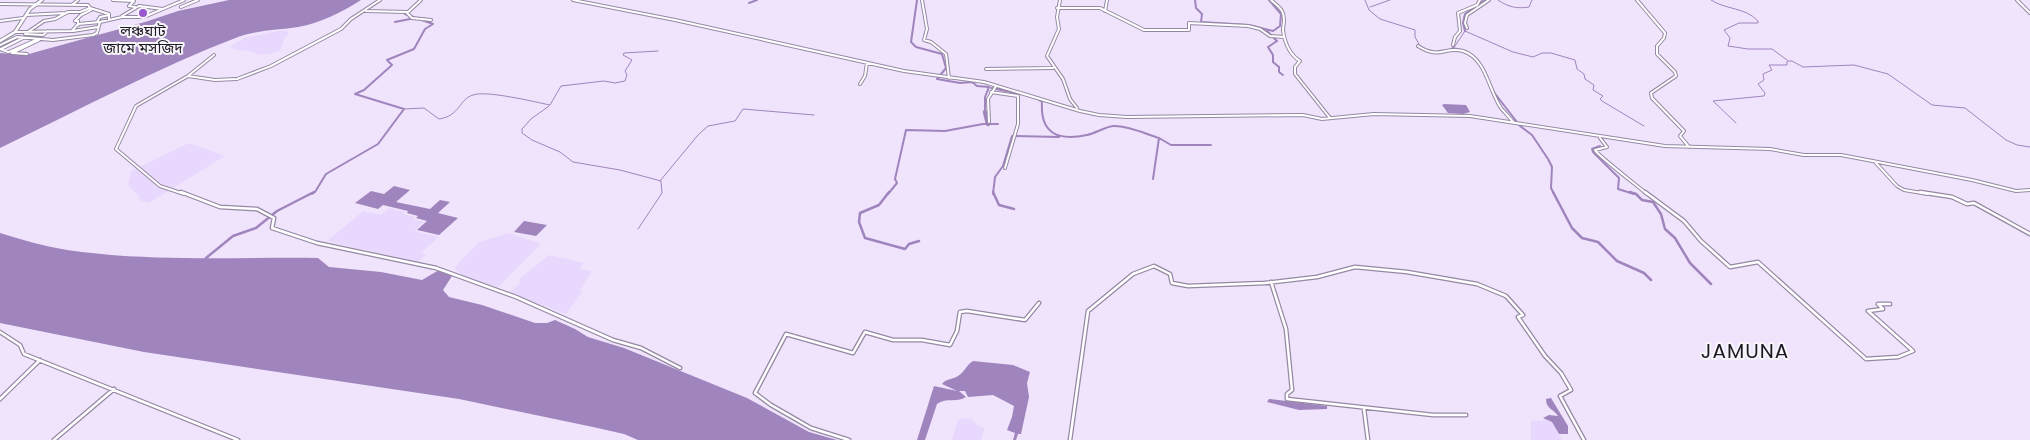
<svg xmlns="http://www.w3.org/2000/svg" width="2030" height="440" viewBox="0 0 2030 440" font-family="Poppins,'Noto Sans Bengali',sans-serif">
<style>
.built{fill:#e9d8fd}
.water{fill:#a084bd}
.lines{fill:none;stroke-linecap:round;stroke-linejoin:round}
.stream{stroke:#a084bd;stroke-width:1}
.canal-far1{stroke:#a084bd;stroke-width:2}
.canal{stroke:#a084bd;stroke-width:2.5}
.river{stroke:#a084bd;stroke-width:4.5}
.minor-far1-casing{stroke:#9588a3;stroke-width:4}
.minor-casing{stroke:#9588a3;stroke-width:5}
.major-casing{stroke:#9588a3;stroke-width:4.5}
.minor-far1{stroke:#fff;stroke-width:2}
.minor{stroke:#fff;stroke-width:2.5}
.major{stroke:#fff;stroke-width:2.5}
.poi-dot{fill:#9858ce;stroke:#f8f5fb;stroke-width:2}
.labels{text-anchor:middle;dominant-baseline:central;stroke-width:4;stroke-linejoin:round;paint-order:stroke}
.far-poi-label{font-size:15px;fill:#1e1923;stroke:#f8f5fb}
.quarter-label{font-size:20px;letter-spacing:1px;fill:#1e1923;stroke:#f8f5fb}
</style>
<rect width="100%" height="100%" fill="#efe4fc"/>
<path class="built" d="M278,31H287L289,34L285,37L280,51L274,53L260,55L249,51L236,50L230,47L244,38Z
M189,143L225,156L149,203L139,200V196L128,186L131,171Z
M389,208L405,212L403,214L415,217L412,219L424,222L414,231L439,237L421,253L426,255L418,262L327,241L363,211L381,215Z
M509,233L541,244L498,287L468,280L454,268L479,242Z
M549,255L584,263L579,269L592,271L580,290L582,292L566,314L508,293L520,283L519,279Z
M965,418L972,419L978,426L985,428L981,440H952L958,420Z
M1546,420L1551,421L1562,440H1531V421Z"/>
<path class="water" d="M229,0H361C342,12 321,23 298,27C279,30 257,30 238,37C157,68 79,110 0,148V53L26,55L36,52L145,22L178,11Z
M1444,104L1466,105L1470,112L1463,114L1448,113L1442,105Z
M394,186L410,190L396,202L430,209L440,200L450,202L438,213L458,218L439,235L417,230L427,221L416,218L418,216L407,213L408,211L383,205L378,209L355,203L371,191L384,194Z
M524,221L547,225L536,236L514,232Z
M0,233C22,240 44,246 67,250C149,262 235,257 318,258L329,267L381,272L422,280L439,270L452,276L443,290L449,297L482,305L535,323H547L555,320L575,329L588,337L624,348L747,398L809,432L837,440H638L624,434L593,427L459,399L144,352L0,323Z
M973,361L1013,365L1030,372L1027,383L1029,397L1021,434H1018L1016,440H1013L1015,433L1007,430L1012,417L1014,406L993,395L968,397L965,391H959L966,397C957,403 946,397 937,404L925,440H917L934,386L957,391L942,384C947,378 952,380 958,376C965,372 966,365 973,361Z
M1551,398L1568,426V434H1559L1552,422L1543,418L1549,415L1558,416C1554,409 1546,409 1546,399Z
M1269,399L1327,406V409L1299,410L1267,402Z"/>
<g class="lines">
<path class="stream" d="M1365,0L1369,10L1380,19L1415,30V37L1420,46
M1498,0C1508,7 1517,9 1529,7L1532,0
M1711,0C1726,10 1745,7 1758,21V23H1739L1724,30L1730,38L1728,46L1748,49H1772L1787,60
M1370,7L1390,0
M1449,50L1455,46L1465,31L1513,52L1533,57L1542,53H1551L1575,60L1577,69L1584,74L1585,79L1594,85L1593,90L1603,96L1600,99L1602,101L1644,126
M549,106L531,119L522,129V133L532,140L560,152L573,162L620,170L661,181L662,193L638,229
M404,109L424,108L439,119C460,116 459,99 473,95C486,90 535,102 550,105L561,86L604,81L615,83L625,81L627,75L625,71L632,60L623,55L624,53L658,51
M1736,123L1713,101L1764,96L1765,93L1758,84L1764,80L1763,74L1772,70L1769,65H1787V61H1792L1803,67L1854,65L1888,74L1932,105L1965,108L2006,140L2017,145L2030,147
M660,181L698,135L708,126L735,121L743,109L814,115"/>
<path class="canal-far1" d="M917,0L911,42L916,47L942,54L946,68L937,79L960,83L972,82L977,86L989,87L985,97V112
M1195,0L1196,8L1202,14L1201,22L1249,25L1273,31L1280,26L1281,14L1269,0
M749,3L757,0
M395,22L410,19
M1267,31L1277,41L1268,47L1273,55V62L1279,67V72L1283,75
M1465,31L1463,23L1465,14L1485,0
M1453,48C1473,52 1484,65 1490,84
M991,88L1016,93
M1493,91L1520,126L1532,135L1548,159L1552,167L1551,188L1554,194
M1038,99L1042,102C1040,134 1058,141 1087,135C1096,133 1105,127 1113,126C1127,125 1146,134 1159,138
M1600,146L1592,149L1593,152L1619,178L1618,189L1634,194
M1153,179L1159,138L1171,145H1211
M312,194L315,192L326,174L378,144L404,109L355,94L364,90L392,65L387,60L414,49L425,29L433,24L405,14
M888,194L897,183L895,179L906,130L945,131L983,124H998
M993,194L995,177L1003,166L1012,136L1059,137"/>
<path class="canal" d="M889,192L879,205L860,213L859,222L865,238L905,249L909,244L919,241
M993,192L999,205L1014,209
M1553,192L1572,228L1582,238L1598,242L1617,261L1644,273L1651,280
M1630,192L1636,194L1642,200L1653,202L1661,214L1665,229L1675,238L1690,263L1711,284
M206,258L233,236L256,228L277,211L314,192"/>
<path class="river" d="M985,112L988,124"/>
<defs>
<path id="minor-far1" d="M113,0L134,1L129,6L135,7
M421,0L407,13L412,18L431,20
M573,0L675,20L904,71L984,82L1080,111L1099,115L1127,117L1303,115L1322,119L1374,114L1470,116L1665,146L1770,149L1804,155H1841L1972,180L2016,191L2030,190
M922,0L927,29L924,40L931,42L946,54L949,78
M1060,0L1057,17L1059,29L1047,56L1063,79L1070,99L1077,108
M1271,0C1274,3 1280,7 1282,11C1286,18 1283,24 1283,31C1285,43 1290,55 1300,61L1295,67V74L1330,118
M1637,0L1665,33L1664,38L1657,46V54L1675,72L1676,76L1651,93L1652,98L1684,131L1680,136L1689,147
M2017,0L2030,13
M0,4L88,5L90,8L109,14V20
M72,5L78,0
M181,7L198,0
M1057,8H1100L1144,30H1189V23L1248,26L1260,29L1270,36L1284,37
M366,11L407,12
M1105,11L1107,0
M26,15L66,13
M122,16L139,6L163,9
M0,21L23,18
M97,22L100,17L109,15
M78,25V21H75L81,15L91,10
M1467,28L1465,23L1467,15L1489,0
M48,31L43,35L25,34L44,21L55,19L68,12H80L90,8
M72,31L78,24L100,22
M15,32L73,31L98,27
M0,45L17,37L53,40L93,35L97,33L100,22L122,17H144L184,0
M1453,45L1455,37L1460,31L1458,13L1477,5L1480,0
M1418,46C1440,60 1444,46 1463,51C1486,58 1489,91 1501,108C1505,113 1510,118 1514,123
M0,49L8,52
M1,49L23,38
M9,52L36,40
M12,53L39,40
M13,53L27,54
M214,55L188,76L215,80L237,79L271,66L341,29L351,19L380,0
M986,69L1053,68
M860,84L865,76L867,63
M991,92L1018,96V124L1005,168
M989,122L988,99L996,86
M1600,138L1607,147L1595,150C1598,156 1638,186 1647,194
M1875,162L1897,186L1904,190L1928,194
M184,194L160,186L116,149L136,106L188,76"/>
<path id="minor" d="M181,192L220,207L257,209L274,218L272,228L317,243L436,268L516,297L613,340L641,348L680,368
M1645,192L1684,221L1701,241L1730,267L1758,262L1866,359L1898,357L1913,351L1868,311L1883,309L1878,304H1890
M1920,192L1952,197L1967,204L1974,203L2030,234
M1271,282L1286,329L1292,390L1287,394V399L1433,415H1466
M0,332L20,345L24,354L238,440
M0,399L40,360
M1364,409L1368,440
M54,440L114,389
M849,440L811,428L771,405L755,393L786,334L853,353L865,332L893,340H922L950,345L957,331L960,312L967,311L1025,320L1039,303
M1070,440L1088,311L1133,274L1154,266L1170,274L1172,283L1188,286L1265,283L1317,277L1355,267L1407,272L1477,284L1506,296L1523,315L1518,317L1545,356L1561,373L1571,390L1560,396L1584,440"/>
<path id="major" d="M0,41L15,32L30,9L42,0"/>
</defs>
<use href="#minor-far1" class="minor-far1-casing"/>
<use href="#minor" class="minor-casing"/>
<use href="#major" class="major-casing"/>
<use href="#minor-far1" class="minor-far1"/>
<use href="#minor" class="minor"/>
<use href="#major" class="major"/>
</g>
<circle class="poi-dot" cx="143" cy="13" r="5"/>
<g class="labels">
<g class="far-poi-label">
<text x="143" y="30">লঞ্চঘাট<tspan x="143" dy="17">জামে মসজিদ</tspan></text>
</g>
<g class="quarter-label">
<text x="1745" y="351">JAMUNA</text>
</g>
</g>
</svg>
